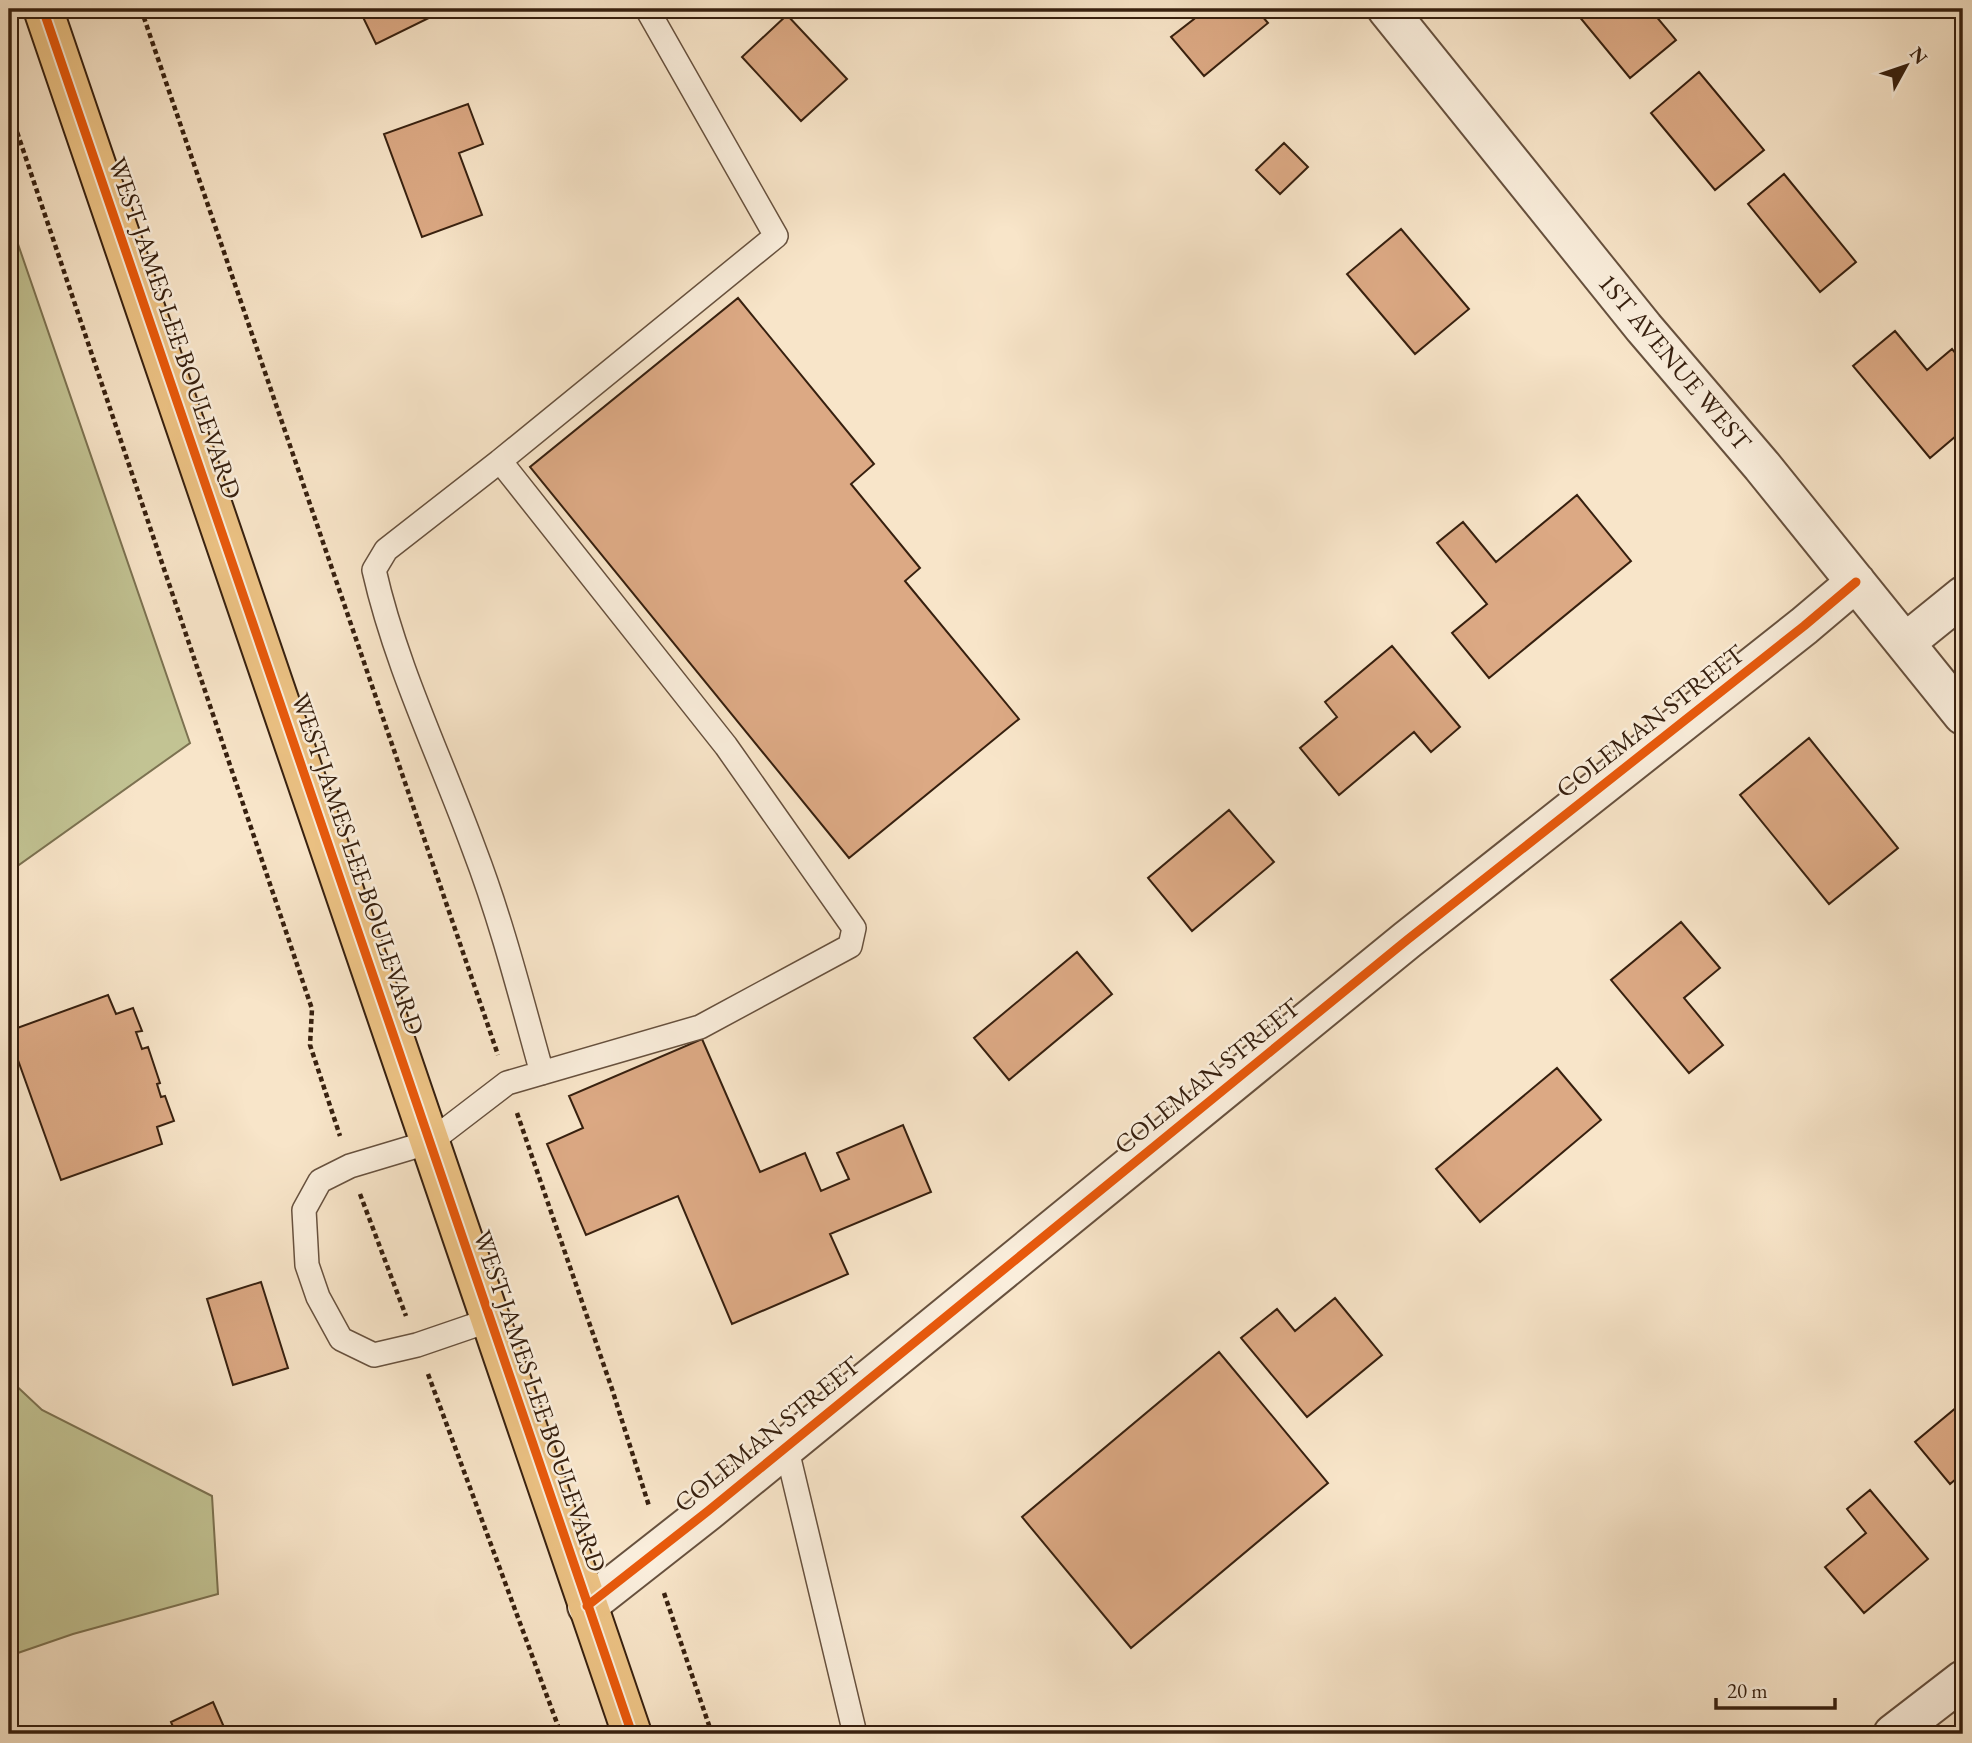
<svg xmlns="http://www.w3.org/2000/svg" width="1972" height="1743" viewBox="0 0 1972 1743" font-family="'EB Garamond',serif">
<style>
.green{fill:#c2c393;stroke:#7c7251;stroke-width:2}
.building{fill:#dca984;stroke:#37200f;stroke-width:2}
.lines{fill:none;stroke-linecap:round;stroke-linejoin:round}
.service-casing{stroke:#67513e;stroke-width:26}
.minor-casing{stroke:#67513e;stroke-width:42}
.primary-casing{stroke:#37200f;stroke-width:42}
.path{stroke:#37200f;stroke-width:4.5;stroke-dasharray:5 3.5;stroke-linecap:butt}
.service{stroke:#faeedc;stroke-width:23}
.minor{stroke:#faeedc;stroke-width:38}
.primary{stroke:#ecc284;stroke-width:38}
.cycleway-casing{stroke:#faeedc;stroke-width:13}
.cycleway{stroke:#e8590c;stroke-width:9}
.labels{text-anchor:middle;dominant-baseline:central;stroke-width:5;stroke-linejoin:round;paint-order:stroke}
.street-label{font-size:26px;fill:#37200f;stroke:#faeedc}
</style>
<rect width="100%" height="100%" fill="#f8e5c9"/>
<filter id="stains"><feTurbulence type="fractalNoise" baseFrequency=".00286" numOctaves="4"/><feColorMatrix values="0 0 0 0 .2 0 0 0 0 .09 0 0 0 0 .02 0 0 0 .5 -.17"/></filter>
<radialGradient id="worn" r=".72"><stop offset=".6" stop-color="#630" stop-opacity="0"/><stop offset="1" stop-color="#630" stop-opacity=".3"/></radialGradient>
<path class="green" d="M9,218L190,743L9,872Z
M9,1379L42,1410L212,1496L218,1594L73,1634L9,1656Z"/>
<path class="building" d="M359,9H447L376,44Z
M1186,9H1256L1268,23L1204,76L1171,37L1194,19Z
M1573,9H1650L1676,40L1630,78Z
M787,15L847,79L801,121L742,57Z
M1699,72L1764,150L1715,190L1651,113Z
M468,104L483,144L459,153L482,215L422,237L384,134Z
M1284,143L1308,167L1280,194L1256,170Z
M1784,174L1856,262L1820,292L1748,204Z
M1401,229L1469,309L1415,354L1347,274Z
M738,298L874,464L851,484L920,568L905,581L1019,719L849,858L530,467Z
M1895,331L1927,370L1952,349L1963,363V430L1930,458L1853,366Z
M1577,495L1631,561L1489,678L1452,633L1487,604L1437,543L1463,522L1496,562Z
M1392,646L1460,727L1431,752L1414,732L1339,795L1300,748L1337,717L1325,702Z
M1809,738L1898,848L1829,904L1740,795Z
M1229,810L1274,862L1192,931L1148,878Z
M1681,922L1720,968L1684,998L1723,1045L1689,1073L1611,980Z
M1077,952L1112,994L1009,1080L974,1038Z
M108,995L116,1014L133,1008L142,1031L136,1032L142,1049L148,1047L160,1083L157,1084L161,1097L165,1096L174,1121L157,1127L162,1144L61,1180L9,1035V1031Z
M702,1039L760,1172L805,1153L821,1191L849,1179L837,1153L903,1125L931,1192L830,1234L848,1274L732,1324L678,1196L586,1235L547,1144L583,1128L569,1096Z
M1557,1068L1601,1120L1480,1222L1436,1169Z
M261,1282L288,1368L233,1385L207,1299Z
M1335,1298L1382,1355L1307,1417L1241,1338L1277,1309L1295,1331Z
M1219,1352L1328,1483L1131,1648L1022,1517Z
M1963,1402V1473L1950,1484L1915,1442Z
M1870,1490L1928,1559L1864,1613L1825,1567L1866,1533L1847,1509Z
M213,1702L227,1734H176L171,1722Z"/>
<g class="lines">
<defs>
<path id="service" d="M500,461L386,550L374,570C396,667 440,756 474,849C502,922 521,998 542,1073
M490,1320L417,1345L374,1355L341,1339L318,1297L307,1265L304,1210L320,1181L350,1166L430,1142L507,1083L700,1027L850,946L854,928L726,746L500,461L776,236L647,9
M786,1446L855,1734"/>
<path id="minor" d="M1387,9L1644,328L1762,466L1963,715
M1905,643L1963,596
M587,1606L708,1511L1407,940L1804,626L1856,582
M1893,1734L1963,1680"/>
<path id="primary" d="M43,9L632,1734"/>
</defs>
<use href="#service" class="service-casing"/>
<use href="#minor" class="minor-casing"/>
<use href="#primary" class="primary-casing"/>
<path class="path" d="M141,9L498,1055
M9,108L312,1009L310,1045L340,1136
M517,1113L612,1389L649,1506
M360,1194L406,1316
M428,1374L561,1734
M664,1593L712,1734"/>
<use href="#service" class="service"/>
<use href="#minor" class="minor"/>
<use href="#primary" class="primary"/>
<defs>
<path id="cycleway" d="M43,9L632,1734
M587,1606L708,1511L1407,940L1804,626L1856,582"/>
</defs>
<use href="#cycleway" class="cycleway-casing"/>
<use href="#cycleway" class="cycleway"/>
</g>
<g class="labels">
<g class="street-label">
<text transform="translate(175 328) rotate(71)">WEST JAMES LEE BOULEVARD</text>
<text transform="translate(1675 362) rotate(50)">1ST AVENUE WEST</text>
<text transform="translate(1650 721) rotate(-38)">COLEMAN STREET</text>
<text transform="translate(358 864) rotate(71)">WEST JAMES LEE BOULEVARD</text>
<text transform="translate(1207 1076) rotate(-39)">COLEMAN STREET</text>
<text transform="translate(540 1401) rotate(71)">WEST JAMES LEE BOULEVARD</text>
<text transform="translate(767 1434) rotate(-39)">COLEMAN STREET</text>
</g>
</g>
<rect width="1972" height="1743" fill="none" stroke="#f8e5c9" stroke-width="35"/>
<rect x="10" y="10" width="1951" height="1722" fill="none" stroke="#37200f" stroke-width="3.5"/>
<rect x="18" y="18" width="1937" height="1708" fill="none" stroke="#37200f" stroke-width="2"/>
<g transform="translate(1906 66) rotate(50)" stroke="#faeedc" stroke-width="5" paint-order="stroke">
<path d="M0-5L12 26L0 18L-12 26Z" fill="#37200f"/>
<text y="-10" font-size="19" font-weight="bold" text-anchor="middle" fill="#37200f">N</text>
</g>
<path d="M1716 1698v10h119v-10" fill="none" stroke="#37200f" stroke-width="3.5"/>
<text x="1727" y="1698" font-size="21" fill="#37200f" stroke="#faeedc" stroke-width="5" paint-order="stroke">20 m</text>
<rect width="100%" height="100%" filter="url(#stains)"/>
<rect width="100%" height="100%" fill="url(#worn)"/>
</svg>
